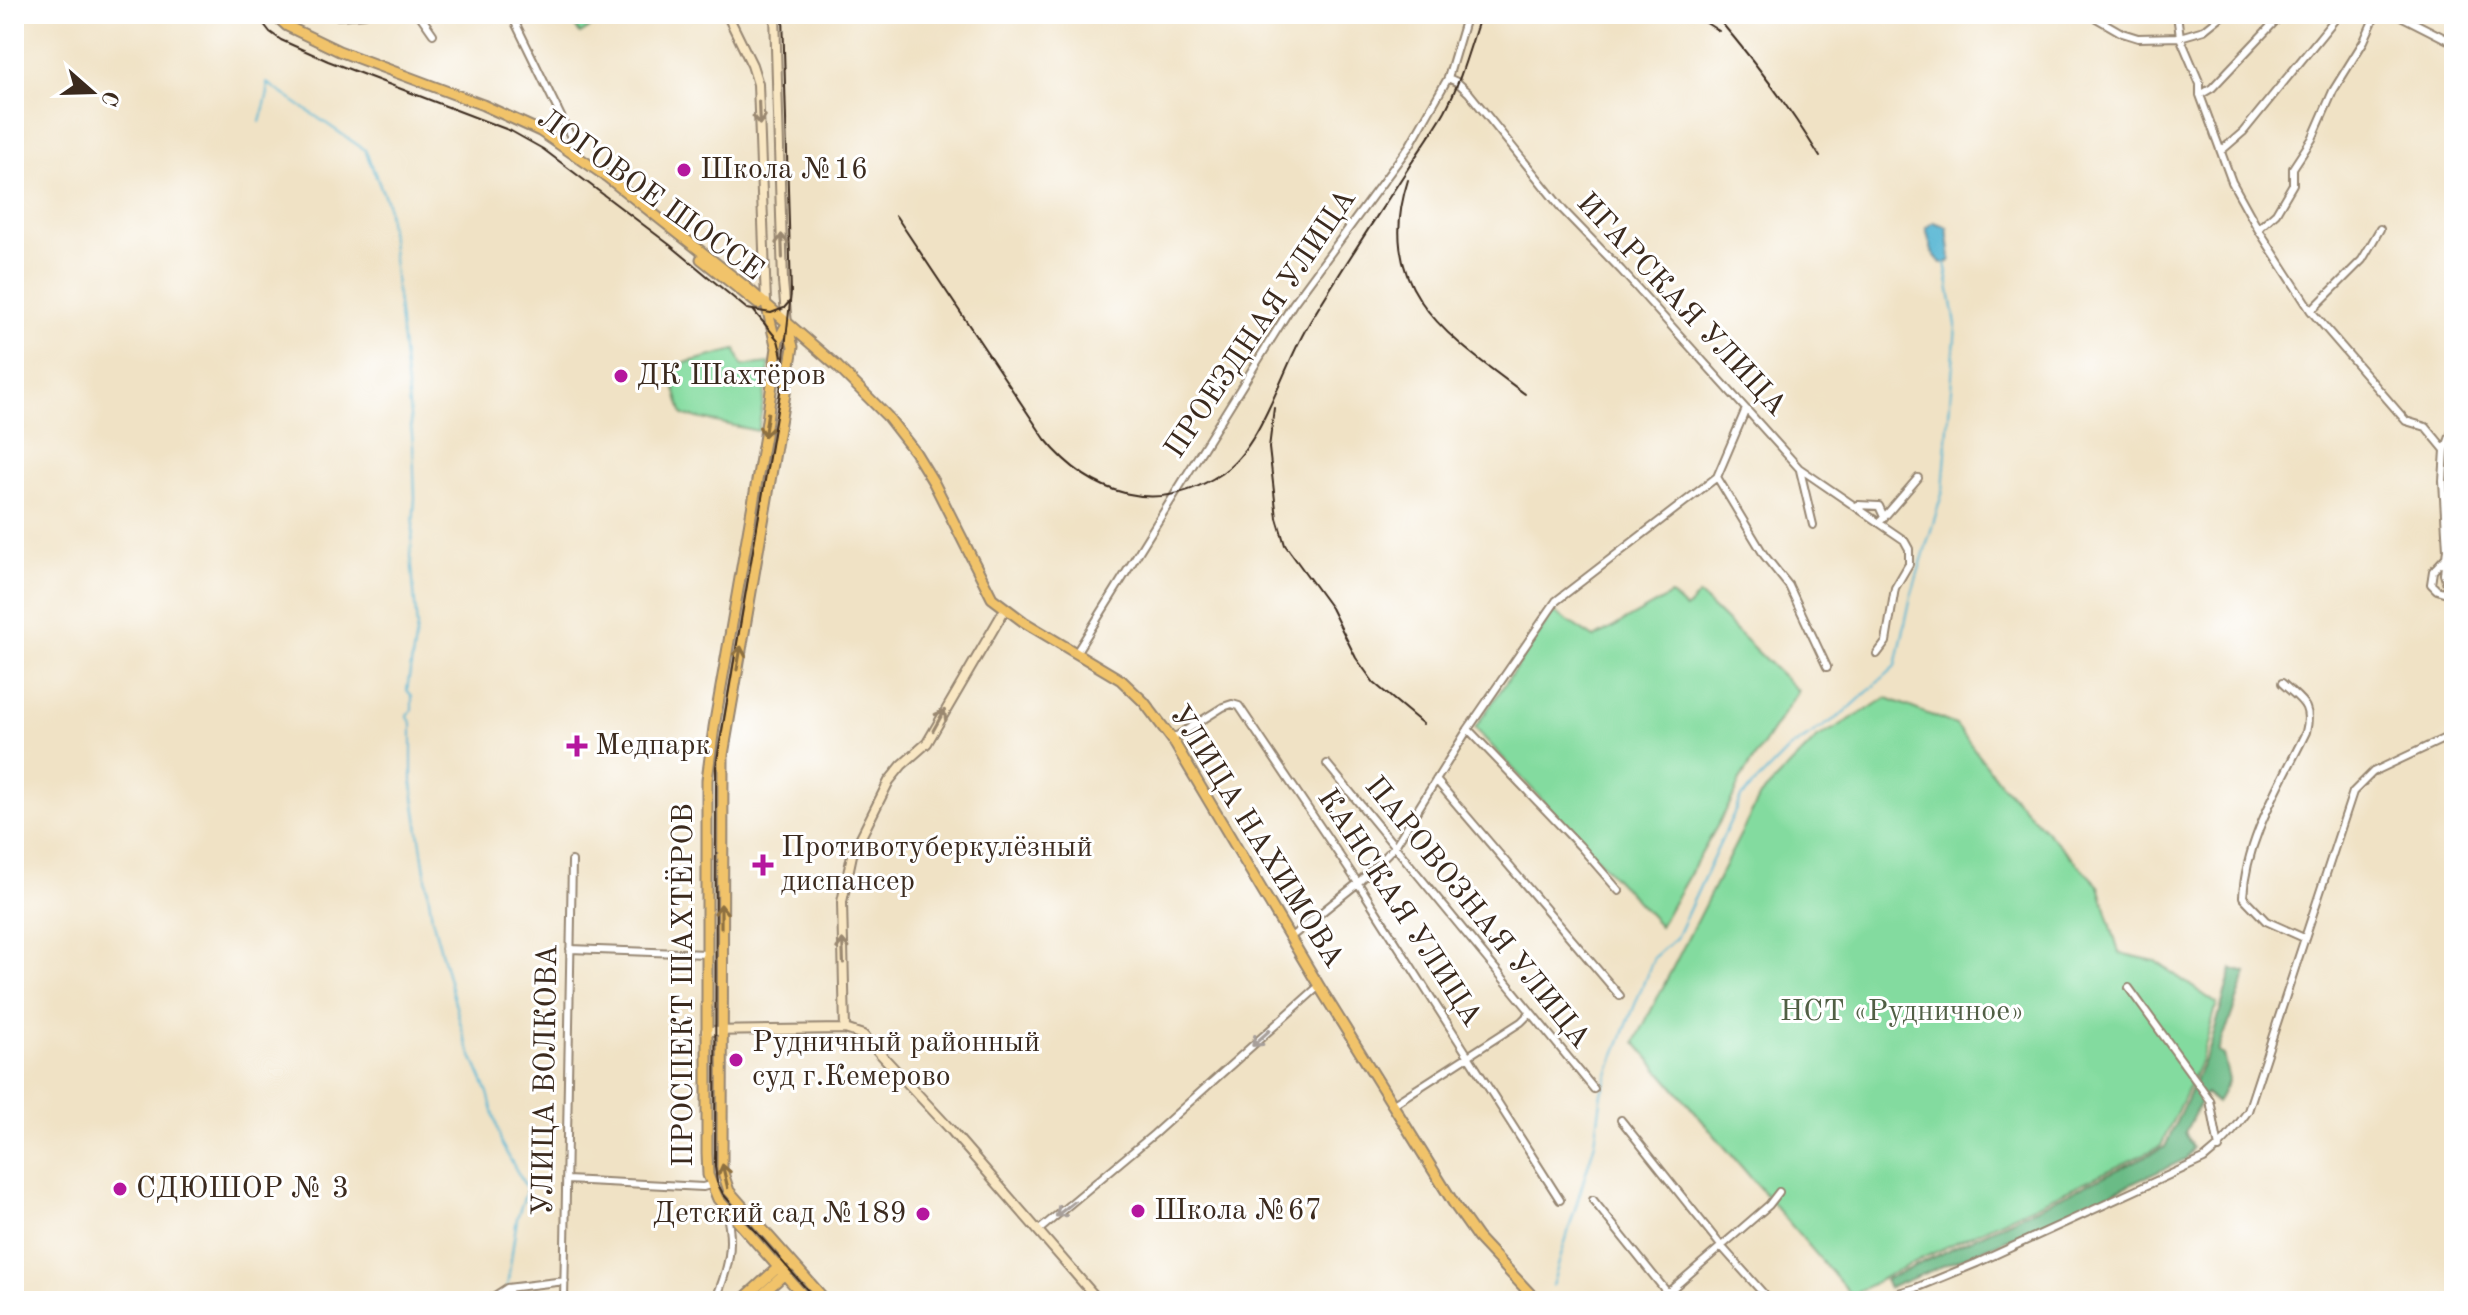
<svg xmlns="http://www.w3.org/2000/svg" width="2468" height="1315" viewBox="0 0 2468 1315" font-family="'Old Standard TT',serif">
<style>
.green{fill:#83db9f;stroke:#5f825e;stroke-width:2}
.forest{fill:#6abb86;stroke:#527252;stroke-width:2}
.water{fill:#54b5d3;stroke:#487078;stroke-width:2}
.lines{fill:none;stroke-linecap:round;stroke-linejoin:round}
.stream{stroke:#54b5d3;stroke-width:2}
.street-casing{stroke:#968672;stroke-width:10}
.secondary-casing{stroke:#968672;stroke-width:12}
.primary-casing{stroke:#968672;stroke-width:13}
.street{stroke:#fff;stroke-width:6}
.secondary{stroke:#f9e7c3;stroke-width:8}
.primary{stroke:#f1c36a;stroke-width:9}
.tram{stroke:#3b2a1e;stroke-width:2}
.rail{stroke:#3b2a1e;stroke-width:2}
.oneway{stroke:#9a8870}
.oneway2{stroke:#8d6f40}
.oneway3{stroke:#a79f9a}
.poi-dot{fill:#b5179e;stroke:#fff;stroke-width:3}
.labels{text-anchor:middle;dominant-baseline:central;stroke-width:6;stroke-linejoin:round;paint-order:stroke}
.poi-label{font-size:30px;fill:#3b2a1e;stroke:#fff;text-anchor:start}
.street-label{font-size:30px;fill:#3b2a1e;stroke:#fff}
.park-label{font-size:30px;fill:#515f45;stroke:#fff}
</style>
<rect width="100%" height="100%" fill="#fff"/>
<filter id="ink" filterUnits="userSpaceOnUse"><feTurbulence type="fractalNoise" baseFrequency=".0125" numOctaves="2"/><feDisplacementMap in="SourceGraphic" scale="16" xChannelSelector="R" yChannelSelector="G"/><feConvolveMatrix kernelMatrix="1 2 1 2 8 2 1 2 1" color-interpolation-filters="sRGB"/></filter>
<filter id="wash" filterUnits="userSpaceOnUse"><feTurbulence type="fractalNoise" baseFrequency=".006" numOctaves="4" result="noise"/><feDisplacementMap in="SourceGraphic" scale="32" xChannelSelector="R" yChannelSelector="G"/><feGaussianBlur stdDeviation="1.8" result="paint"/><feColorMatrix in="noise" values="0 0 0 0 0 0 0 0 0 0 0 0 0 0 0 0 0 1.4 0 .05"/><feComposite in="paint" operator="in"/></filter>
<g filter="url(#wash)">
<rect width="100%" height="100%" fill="#f0e2c5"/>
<path class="green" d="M568,14H612L580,34Z
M736,350L742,366L770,363L758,431L683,415L668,367Z
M1671,595L1686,609L1699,595L1798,691L1740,780L1732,800L1660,926L1475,728L1554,612L1594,638Z
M1887,698L1956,725L2000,783L2099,886L2119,953L2155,961L2217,1004L2201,1060L2161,1146L1906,1266L1851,1295L1635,1042L1760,796L1816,739Z"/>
<path class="forest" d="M2232,969L2247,973L2218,1052L2223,1055L2229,1080L2217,1103L2205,1093L2185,1132L2192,1148L2186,1159L2035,1228L1889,1288L1885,1280L2165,1147L2210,1047Z"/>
<path class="water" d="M1934,222L1947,227L1951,259L1949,262L1941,263L1932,252L1926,228Z"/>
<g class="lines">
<path class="stream" d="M267,83L365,150L387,202L413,444L415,498L411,556L417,628L407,690L412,696V710L407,716L412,723V784L432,918L465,1040L488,1093L502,1145L527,1189L517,1218L507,1287
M260,122L268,93L267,84
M1552,1286L1595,1142L1602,1093L1614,1057L1654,957L1676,938L1741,798L1789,749L1844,713L1896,666L1911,596L1943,491L1956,325L1945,262"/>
</g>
</g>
<g filter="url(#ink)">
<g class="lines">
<defs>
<path id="street" d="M419,14L433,34
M511,14L571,137
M2089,14L2122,33L2138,38L2180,37L2204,30L2224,14
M2177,14L2180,37L2200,84V95L2232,182L2258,229L2311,311L2406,421L2426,427L2445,450
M2397,14L2454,43
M338,16L365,14
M1448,78L1457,82L1469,93L1563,210L1621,270L1799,468L1904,540L1909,549V564L1895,588L1886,642L1877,654
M2200,95L2212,88L2282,14
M2221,151L2243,132L2339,14
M2258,229L2276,213L2293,184V168L2312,139L2333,91L2364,41L2376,14
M2311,311L2362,260L2380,229
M2454,426L2445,450L2443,481L2447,549L2444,574L2454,609
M1800,470L1813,525
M1717,477L1764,555L1789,586L1827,667
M1858,505L1879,506L1884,517
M1880,522L1918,478
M2445,558L2433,571L2431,584L2437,590L2450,594
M1076,653L1293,304L1410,145L1448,78L1467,14
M2282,683C2301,701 2313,704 2306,732C2281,784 2246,838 2243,897L2266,921L2304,938
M1468,729L1580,846L1619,891
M1172,739L1223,707L1232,704L1239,706L1358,883L1560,1200
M1327,764L1594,1089
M1436,780L1620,996
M1291,937L1358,883L1395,846L1468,729L1556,601L1717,477L1746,409
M570,949L707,954
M2129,988L2210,1100L2219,1148
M1392,1105L1521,1022L1530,1013
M1621,1120L1722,1247L1770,1301
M567,1180L703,1187L710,1185
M1593,1200L1674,1301
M1038,1231L1154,1134L1319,986
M507,1288L565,1281
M487,1301L507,1288L514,1301
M564,1301L572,861
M715,1301C728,1270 735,1245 726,1212
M1658,1301L1769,1205L1779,1192
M1870,1301L1916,1288L1977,1263L2204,1159C2222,1145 2235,1130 2248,1111L2353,792L2373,772L2454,734"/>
<path id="secondary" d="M727,14L752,65L758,84L766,303
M775,14L783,282L787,324
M845,1029L842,902L852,855L889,781L902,765L927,743L1005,609
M706,1031L845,1029L863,1035L950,1129L1099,1301"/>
<path id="primary" d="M274,14L287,26L339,51L483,105L540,131L607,177L746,287L838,367L887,416L915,452L934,483L992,598L1024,622L1121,680L1144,702L1172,739L1319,986L1456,1207L1478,1238L1537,1301
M701,259L758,304
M766,303L776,345
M787,324L793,347L723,755L722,1170L729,1191L826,1301
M787,324L778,340L765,435L714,727L707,780V1153L708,1175L718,1199L808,1301
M741,1301L783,1263
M755,1301L788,1271"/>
</defs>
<use href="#street" class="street-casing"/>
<use href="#secondary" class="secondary-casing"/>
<use href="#primary" class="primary-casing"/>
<use href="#street" class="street"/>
<use href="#secondary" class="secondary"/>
<use href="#primary" class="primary"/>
<path class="tram" d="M256,14L270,32L281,40L328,61L511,131L543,149L670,245L747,309L771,313L784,308L790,301
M783,14L791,293L780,393L716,766L715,1167L717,1182L723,1194L817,1301
M753,310L778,340L782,356"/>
<path class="rail" d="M1692,14L1719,31
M1714,14C1754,60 1788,105 1820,157
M1408,180C1373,290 1449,337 1525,394
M896,216L1045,439C1091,495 1157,517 1222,473C1262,446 1282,369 1307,327C1338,274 1372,224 1405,173C1418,152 1433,132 1445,111C1461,81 1470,46 1481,14
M1274,408L1269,448L1277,518L1285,545L1331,608L1356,658L1374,683L1423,724"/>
</g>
<defs><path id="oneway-shaft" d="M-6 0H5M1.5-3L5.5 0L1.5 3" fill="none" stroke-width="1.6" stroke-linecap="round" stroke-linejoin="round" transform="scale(2)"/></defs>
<g class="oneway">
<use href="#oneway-shaft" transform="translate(759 113) rotate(88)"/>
<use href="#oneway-shaft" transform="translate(782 246) rotate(-92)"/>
<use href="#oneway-shaft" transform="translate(939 720) rotate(-61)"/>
<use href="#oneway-shaft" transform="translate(843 951) rotate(-92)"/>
</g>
<g class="oneway2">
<use href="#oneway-shaft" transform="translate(766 425) rotate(98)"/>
<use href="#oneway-shaft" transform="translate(739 658) rotate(-80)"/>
<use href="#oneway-shaft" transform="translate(721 916) rotate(-90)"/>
<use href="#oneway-shaft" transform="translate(725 1176) rotate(-103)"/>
</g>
<g class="oneway3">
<use href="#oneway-shaft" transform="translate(1261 1038) rotate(138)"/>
<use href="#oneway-shaft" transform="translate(1065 1209) rotate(141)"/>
</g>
</g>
<g class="poi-dot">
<circle cx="684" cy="170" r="8"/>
<circle cx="621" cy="376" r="8"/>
<path d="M573 734h8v8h8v8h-8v8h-8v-8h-8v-8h8z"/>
<path d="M759 853h8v8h8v8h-8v8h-8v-8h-8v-8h8z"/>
<circle cx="736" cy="1060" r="8"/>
<circle cx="120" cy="1189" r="8"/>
<circle cx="1138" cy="1211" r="8"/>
<circle cx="923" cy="1214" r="8"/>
</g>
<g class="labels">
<g class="poi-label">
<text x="700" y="170">Школа №16</text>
<text x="637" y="376">ДК Шахтёров</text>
<text x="595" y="746">Медпарк</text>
<text x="781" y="848">Противотуберкулёзный<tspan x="781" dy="34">диспансер</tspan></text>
<text x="752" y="1043">Рудничный районный<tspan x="752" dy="34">суд г.Кемерово</tspan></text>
<text x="136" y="1189">СДЮШОР № 3</text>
<text x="1154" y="1211">Школа №67</text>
<text x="907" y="1214" text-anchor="end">Детский сад №189</text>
</g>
<g class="street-label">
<text transform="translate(650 195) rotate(36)">ЛОГОВОЕ ШОССЕ</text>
<text transform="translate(1681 305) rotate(47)">ИГАРСКАЯ УЛИЦА</text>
<text transform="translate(1261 324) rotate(-56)">ПРОЕЗДНАЯ УЛИЦА</text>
<text transform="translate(1256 837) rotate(58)">УЛИЦА НАХИМОВА</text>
<text transform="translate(1399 908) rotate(57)">КАНСКАЯ УЛИЦА</text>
<text transform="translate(1477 913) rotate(51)">ПАРОВОЗНАЯ УЛИЦА</text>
<text transform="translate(684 985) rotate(-90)">ПРОСПЕКТ ШАХТЁРОВ</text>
<text transform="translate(546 1080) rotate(-89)">УЛИЦА ВОЛКОВА</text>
</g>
<g class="park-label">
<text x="1902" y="1012">НСТ «Рудничное»</text>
</g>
</g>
<rect width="2468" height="1315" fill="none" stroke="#fff" stroke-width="48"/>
<g transform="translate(92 92) rotate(110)" stroke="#ffffff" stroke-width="6" paint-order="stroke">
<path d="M0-6L14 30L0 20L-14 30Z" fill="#3b2a1e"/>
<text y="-12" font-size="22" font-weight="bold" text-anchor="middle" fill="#3b2a1e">С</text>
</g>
</svg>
